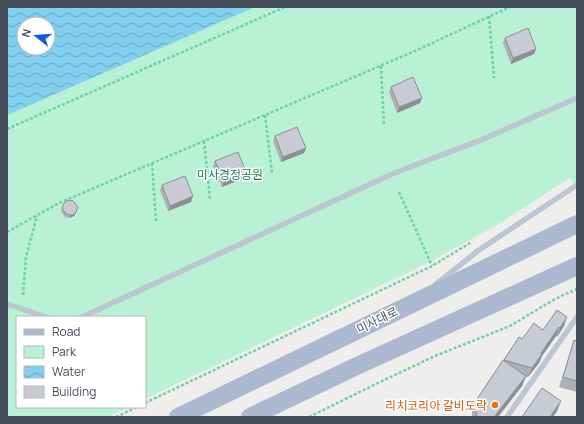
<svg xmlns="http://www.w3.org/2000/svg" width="584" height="424" viewBox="0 0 584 424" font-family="Manrope,'Noto Sans KR',sans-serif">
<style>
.park{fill:#b8f1d3;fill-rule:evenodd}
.water{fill:url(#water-waves);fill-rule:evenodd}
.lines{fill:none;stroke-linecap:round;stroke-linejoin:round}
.path{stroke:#6ed0a9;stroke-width:2.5;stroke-dasharray:3 2;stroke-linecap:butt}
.lane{stroke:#bcc6d0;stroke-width:5.5}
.primary{stroke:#abb9ce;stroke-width:18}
.wall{fill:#acafb5}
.shaded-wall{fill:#8c8e94}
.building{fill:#c8cbd3;stroke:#8c8e94}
.food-dot{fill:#e8710a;stroke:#fff;stroke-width:1.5}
.labels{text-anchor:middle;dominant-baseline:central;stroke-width:3;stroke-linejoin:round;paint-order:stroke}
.park-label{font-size:12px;fill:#128053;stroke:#fff}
.street-label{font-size:12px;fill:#444e5b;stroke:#fff}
.food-label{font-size:12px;fill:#c56008;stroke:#fff;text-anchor:end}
</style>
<defs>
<pattern id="water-waves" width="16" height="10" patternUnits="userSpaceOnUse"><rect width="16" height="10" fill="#82cff0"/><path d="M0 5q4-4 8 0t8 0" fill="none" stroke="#6caac5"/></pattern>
</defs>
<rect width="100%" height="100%" fill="#f0eded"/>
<path class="park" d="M7,7H577V189L570,178L500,223L430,262L145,399V317H17V407H129L108,417H7ZM24,24H48V48H24Z"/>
<path class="water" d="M7,7H255L7,115ZM24,24H48V48H24Z"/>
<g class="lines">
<path class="path" d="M489,16L494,78
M381,66L384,126
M265,115L272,173
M7,129L285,7
M204,141L210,199
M152,163L156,222
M399,192L432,266
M7,232L59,203L415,51L510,7
M23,295L26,257L37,216
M145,403L432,266L470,243
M116,417L137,407
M309,417L380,382L435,356L510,326L555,299L577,289"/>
<path class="lane" d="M435,285L479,250L577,185
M7,304L46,317
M82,317L392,174L481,140L577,98
M507,417L577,317"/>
<path class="primary" d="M178,417L577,224
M250,417L359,365L577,266"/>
</g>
<path class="wall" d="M505,38L534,54L511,64L503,43Z
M391,87L422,98L420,103L397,113L389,92Z
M275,136L306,148L304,153L281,162L273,141Z
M215,161L244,178L222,187L213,166Z
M162,185L191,202L168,211L160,190Z
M64,203L78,207L74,216L70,218L65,217L61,211Z
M564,326L557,337L556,336L542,356L539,363L528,377H525L522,386L498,417H472V412L475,402L519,337L522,339L543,330Z
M574,340L577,341V392L559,387Z"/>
<path class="shaded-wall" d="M536,49L534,54L511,64L513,58Z
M422,98L420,103L397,113L399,107Z
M306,148L304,153L281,162L283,157Z
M246,172L244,178L222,187L224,181Z
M193,196L191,202L168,211L170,206Z
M75,214L74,216L70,218L71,215Z
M567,317L564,326L557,337L560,328Z
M559,327L556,336L542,356L539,363L528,377L532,368L541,353Z
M526,376L522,386L498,417H494Z
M561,401L557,411L553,417H550Z"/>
<path class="building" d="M528,28L536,49L513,58L505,38Z
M413,77L422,98L399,107L391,87Z
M297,127L306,148L283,157L275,136Z
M238,152L246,172L224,181L215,161Z
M185,176L193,196L170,206L162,185Z
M68,200L73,201L78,207L75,214L71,215L66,214L62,208L64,203Z
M557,310L567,317L560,328L559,327L541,353L542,354L532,368L504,360L519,337L522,339L534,323L543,330Z
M574,340L577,341V381L563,377Z
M503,360L526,376L494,417H477L475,402Z
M542,388L561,401L550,417H522Z"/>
<circle class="food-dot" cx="495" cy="405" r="4"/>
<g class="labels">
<g class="park-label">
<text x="230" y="174">미사경정공원</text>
</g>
<g class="street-label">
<text transform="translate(377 320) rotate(-26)">미사대로</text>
</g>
<g class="food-label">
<text x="487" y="405">리치코리아 갈비도락</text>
</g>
</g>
<rect width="584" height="424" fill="none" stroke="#444e5b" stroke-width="16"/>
<rect x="16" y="316" width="130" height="92" fill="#ffffff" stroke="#b4b8bd"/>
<rect x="24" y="329" width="20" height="6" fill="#abb9ce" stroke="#b4b8bd"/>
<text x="52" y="336" font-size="12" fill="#444e5b">Road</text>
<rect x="24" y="346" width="20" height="12" fill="#b8f1d3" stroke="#b4b8bd"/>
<text x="52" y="356" font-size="12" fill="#444e5b">Park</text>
<rect x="24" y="366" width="20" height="12" fill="url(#water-waves)" stroke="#b4b8bd"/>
<text x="52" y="376" font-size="12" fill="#444e5b">Water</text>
<rect x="24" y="386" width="20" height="12" fill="#c8cbd3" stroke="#b4b8bd"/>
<text x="52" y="396" font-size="12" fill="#444e5b">Building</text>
<g transform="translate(36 36) rotate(287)"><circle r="19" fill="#ffffff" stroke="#b4b8bd"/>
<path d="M0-3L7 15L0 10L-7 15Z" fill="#0f59e7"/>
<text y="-6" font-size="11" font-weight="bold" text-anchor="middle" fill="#444e5b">N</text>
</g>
</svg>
